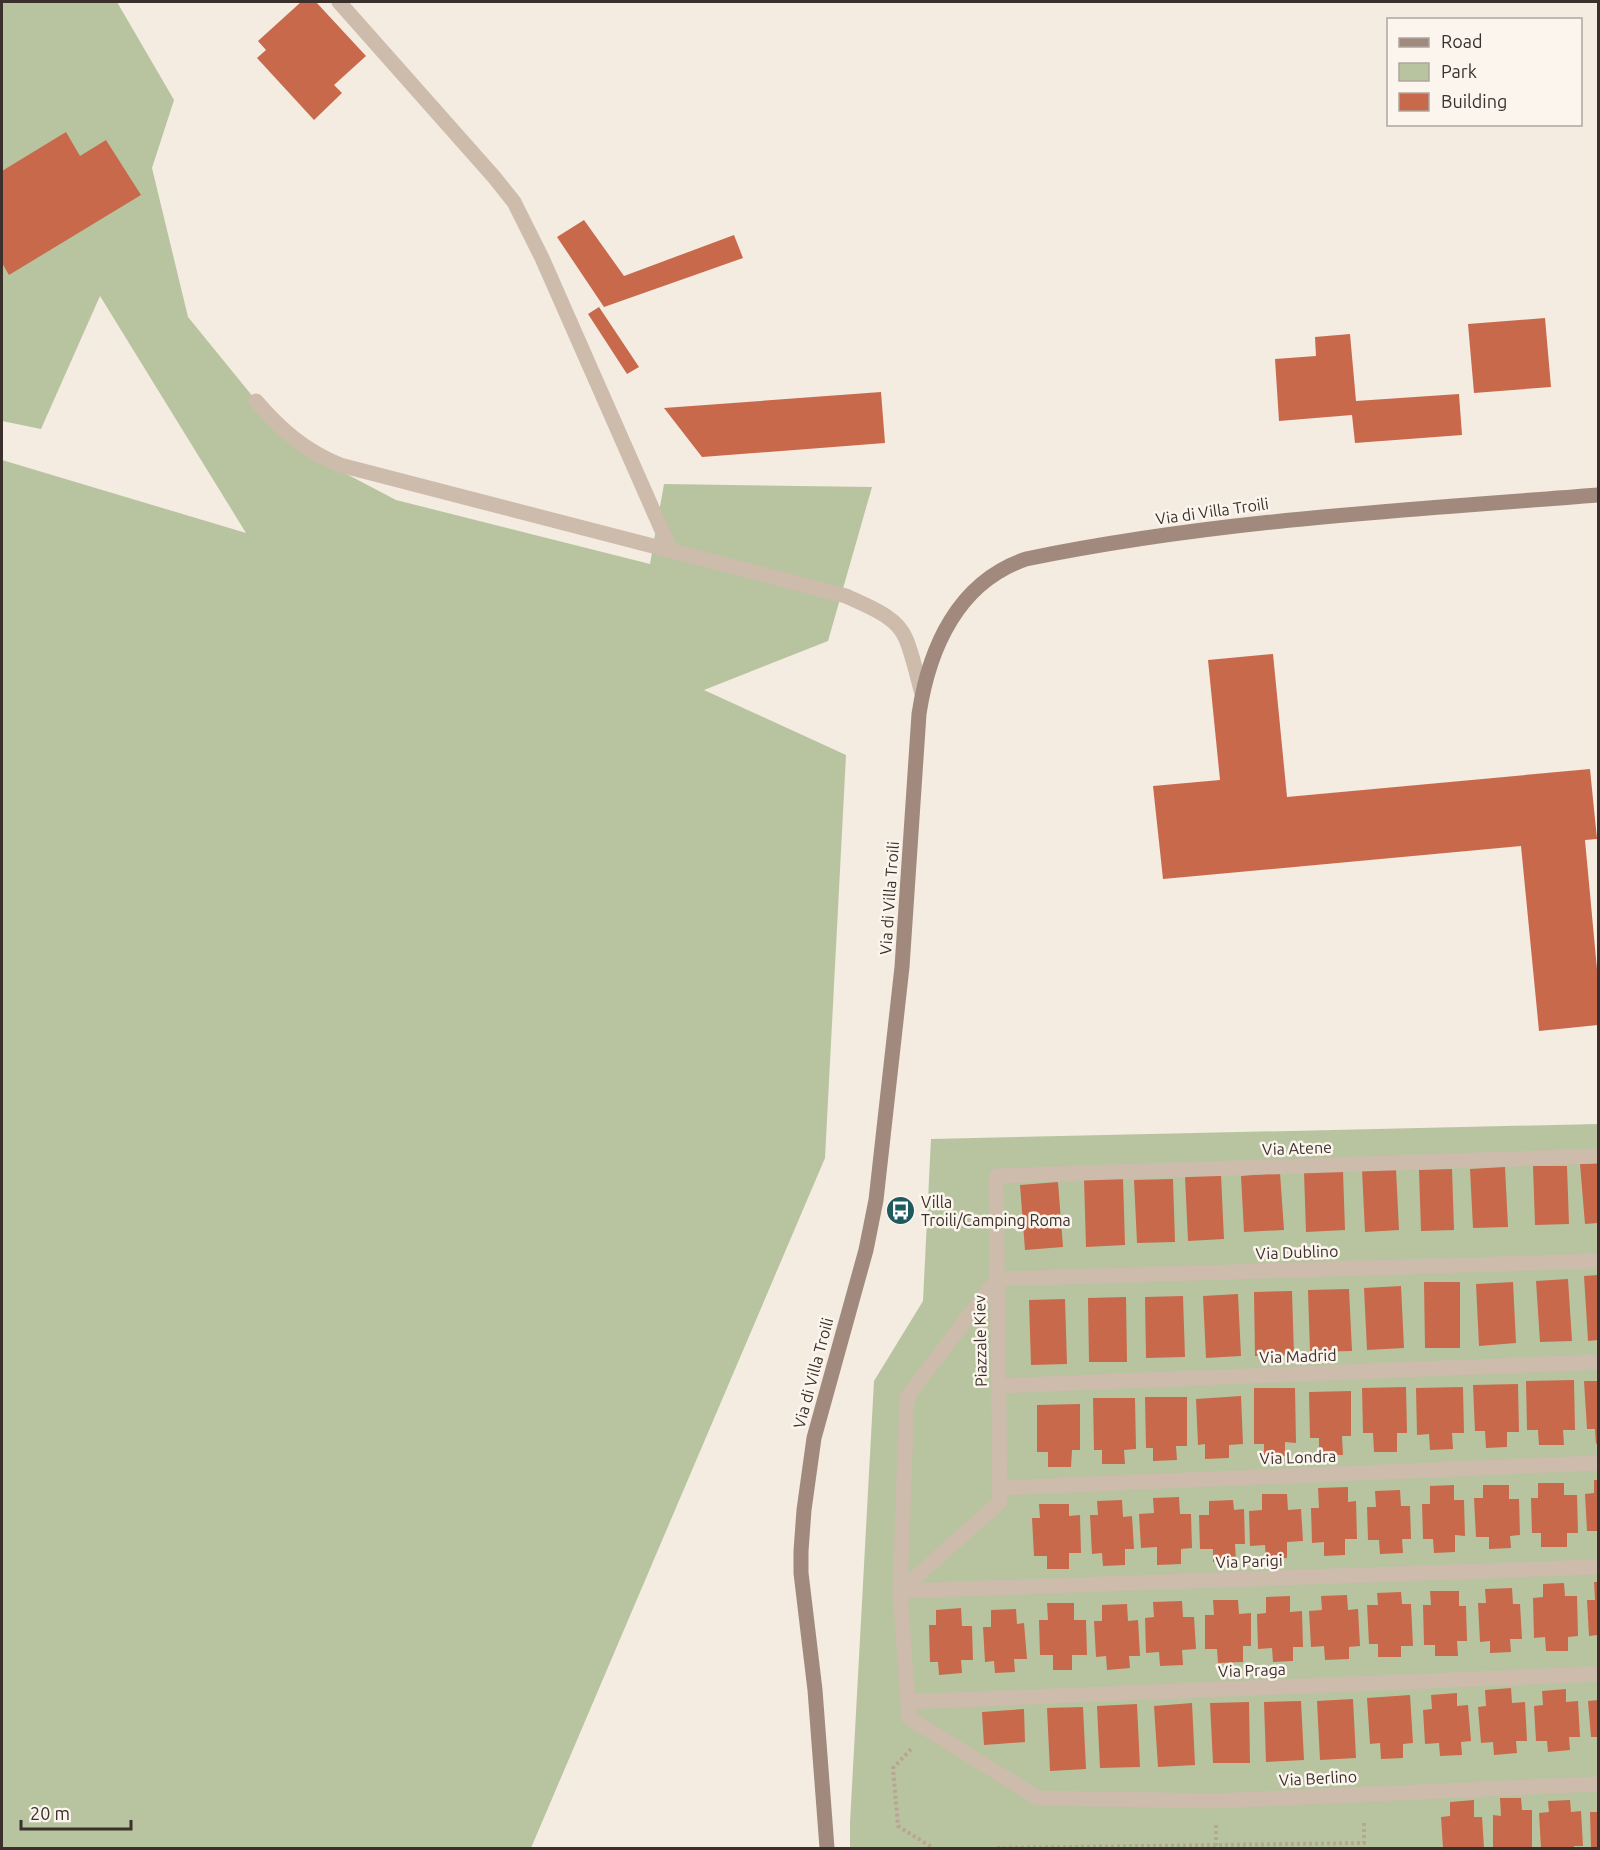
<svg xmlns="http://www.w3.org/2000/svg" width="1600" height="1850" viewBox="0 0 1600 1850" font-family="Ubuntu,sans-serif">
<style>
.green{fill:#b8c4a0}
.building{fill:#c8694b}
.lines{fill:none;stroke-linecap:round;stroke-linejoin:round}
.path{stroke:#b9a596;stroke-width:4;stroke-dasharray:3 3;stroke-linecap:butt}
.lane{stroke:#cdbbac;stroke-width:15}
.secondary{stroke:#a18a7d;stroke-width:15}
.labels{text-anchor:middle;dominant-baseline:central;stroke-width:5;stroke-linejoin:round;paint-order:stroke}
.street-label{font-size:16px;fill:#3b302b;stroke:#fbf5ee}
.poi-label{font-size:16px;fill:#3b302b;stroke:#fbf5ee;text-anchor:start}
</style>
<rect width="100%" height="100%" fill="#f4ebe1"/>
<path class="green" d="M2,2H117L174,100L152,168L188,317L293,446L396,500L650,564L664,484L872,487L828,641L704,690L846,755L825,1158L531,1848H2V460L246,533L100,296L41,429L2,421Z
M1598,1124V1848H850V1823L874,1381L923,1301L931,1139Z"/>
<path class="building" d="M301,2H316L366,56L334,85L342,93L314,120L257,58L266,50L258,41Z
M66,132L80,156L106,140L141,195L9,275L2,263V171Z
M584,220L624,276L734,235L743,258L604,307L557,237Z
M599,307L639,367L627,374L588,314Z
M1545,318L1551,387L1474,393L1468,324Z
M1350,334L1356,401L1459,394L1462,435L1355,443L1352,415L1279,421L1275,359L1316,356L1315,337Z
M881,392L885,443L702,457L664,408Z
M1273,654L1287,797L1590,769L1597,839L1585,840L1598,980V1025L1539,1031L1521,846L1163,879L1153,786L1220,780L1208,660Z
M1598,1163V1223L1585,1224L1580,1164Z
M1533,1166H1567L1569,1224L1535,1225Z
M1505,1167L1508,1227L1473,1228L1470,1169Z
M1396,1169L1399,1230L1365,1232L1362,1170Z
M1452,1169L1454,1230L1421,1231L1419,1170Z
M1343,1171L1345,1230L1306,1232L1304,1172Z
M1280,1173L1284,1230L1244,1232L1241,1176Z
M1221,1175L1224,1239L1188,1241L1185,1176Z
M1084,1178H1123L1125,1245L1086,1247Z
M1173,1179L1175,1242L1137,1243L1134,1180Z
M1058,1182L1063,1247L1025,1250L1020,1185Z
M1598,1275V1340L1588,1341L1584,1276Z
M1568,1279L1572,1341L1540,1342L1536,1281Z
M1424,1282H1460V1348H1425Z
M1513,1282L1516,1343L1479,1346L1476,1284Z
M1401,1286L1404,1348L1367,1350L1364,1288Z
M1349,1289L1352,1351L1310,1352L1308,1290Z
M1292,1291L1294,1355L1255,1356L1254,1292Z
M1238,1294L1241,1356L1206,1358L1203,1296Z
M1183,1296L1185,1357L1146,1358L1145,1297Z
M1126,1297L1127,1362H1089L1088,1298Z
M1065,1299L1067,1364L1031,1365L1029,1300Z
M1574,1380L1575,1430H1563L1564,1445H1539L1538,1430H1527L1526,1381Z
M1584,1381H1598V1443L1596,1444L1595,1429H1587Z
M1518,1384L1519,1432H1507V1447L1486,1448L1485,1431H1475L1473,1385Z
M1406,1387L1407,1433H1397V1452H1374L1373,1433H1363L1362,1388Z
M1463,1387L1464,1433H1452L1453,1449L1430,1450L1429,1434L1417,1435L1416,1388Z
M1254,1388H1295L1296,1443L1285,1442V1456H1264V1444H1254Z
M1351,1391V1436H1342L1343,1455H1319V1438H1310L1309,1392Z
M1241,1396L1243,1444L1229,1445V1458L1205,1459V1444L1198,1445L1196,1399Z
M1145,1397H1187V1446H1176L1177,1460L1153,1461V1448H1146Z
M1093,1398H1135L1136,1449L1124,1450L1125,1464H1102V1450H1094Z
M1080,1404V1450H1072L1071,1467H1048V1452H1037V1405Z
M1594,1480H1598V1531H1587L1585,1494L1594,1493Z
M1538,1483H1564V1495H1577L1578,1533H1567V1547H1541V1533H1532L1531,1498H1538Z
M1454,1485V1500H1464L1465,1536L1455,1535V1552L1434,1553L1433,1539H1423L1422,1504H1430V1486Z
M1483,1485H1509V1499H1519L1520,1535L1510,1536L1511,1548L1489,1549V1537H1476L1474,1498H1483Z
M1348,1487V1502L1356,1501L1357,1539H1345V1555L1324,1556V1542L1312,1543L1311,1508H1319L1318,1488Z
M1400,1490L1401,1506H1410L1411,1539H1402L1403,1553L1380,1554L1379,1540H1368L1367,1507H1376L1375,1491Z
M1262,1494H1287L1288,1510L1301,1509L1303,1541L1287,1542V1558L1266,1559L1265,1545L1250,1546L1249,1511L1262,1510Z
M1179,1497L1180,1514H1191L1192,1548L1181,1549V1564L1157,1565V1547L1141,1548L1139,1514L1154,1513L1153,1498Z
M1122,1500L1123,1517L1132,1516L1134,1549H1125V1565L1103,1566L1102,1553L1092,1554L1090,1515H1098L1097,1501Z
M1233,1500L1234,1510L1244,1509L1245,1544H1235L1236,1562H1213V1549H1200L1199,1515H1209V1501Z
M1039,1504H1069V1516L1080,1515L1081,1553H1069V1569H1047V1556H1034L1032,1518H1040Z
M1594,1582H1598V1635L1589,1636L1587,1600H1595Z
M1564,1583L1565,1596H1577L1578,1636L1568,1637V1651H1546L1545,1637L1534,1638L1533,1598L1543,1597V1584Z
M1512,1588L1513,1604H1520L1522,1639H1510L1511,1652L1490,1653V1641L1480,1642L1478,1603H1486L1485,1589Z
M1430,1591H1459V1606H1466L1467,1641H1457L1458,1656H1435V1645H1424L1423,1605H1431Z
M1401,1592L1402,1604H1411L1413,1646H1401V1657H1378V1644H1369L1367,1605H1378L1377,1593Z
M1347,1595L1348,1610L1358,1609L1360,1646L1349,1647V1659L1325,1660L1324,1646L1311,1647L1309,1611L1322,1610L1321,1596Z
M1290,1596V1612L1302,1611L1303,1647H1293V1661L1273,1662L1272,1648L1258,1649L1257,1614L1266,1613V1597Z
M1213,1600H1238L1239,1614L1251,1613V1646H1243V1662L1218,1663L1217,1649H1205V1615H1214Z
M1182,1601L1183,1617H1194L1196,1649L1182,1650L1183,1665L1160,1666L1159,1652L1146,1653L1145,1618L1154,1617L1153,1602Z
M1047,1603H1074V1620H1086L1087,1655H1072V1670H1053V1655H1040L1039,1620H1048Z
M1127,1604L1128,1621L1138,1620L1140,1656H1129L1130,1668L1107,1670L1106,1656L1096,1657L1094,1621H1102V1605Z
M961,1608L962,1626H972L973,1660H961L962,1673L939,1675L938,1662H930L929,1625H936V1610Z
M1016,1609L1017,1624L1024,1623L1027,1659H1014L1015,1672L995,1673L994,1661L985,1662L983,1627H991V1610Z
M1511,1688L1512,1703L1525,1702L1527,1741H1516L1517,1753L1494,1755L1493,1742L1481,1743L1478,1707L1486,1706L1485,1690Z
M1566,1689V1702L1578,1701L1580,1737H1569L1570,1750L1548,1752L1547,1741H1536L1534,1706L1543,1705L1542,1691Z
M1457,1693V1706L1468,1705L1471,1741L1461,1742L1462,1755L1440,1756L1439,1743L1425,1744L1423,1710L1432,1709L1431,1695Z
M1410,1695L1413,1743L1403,1744V1758L1381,1759L1380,1743L1370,1744L1367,1698Z
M1353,1699L1356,1758L1320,1760L1317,1701Z
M1598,1700V1737H1591L1588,1701Z
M1301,1701L1304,1760L1266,1762L1264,1702Z
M1249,1702L1250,1763H1213L1210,1703Z
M1192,1703L1195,1765L1158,1767L1154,1706Z
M1137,1704L1140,1767L1100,1768L1097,1706Z
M1083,1707L1086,1769L1050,1771L1047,1708Z
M1024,1709L1025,1742L984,1745L982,1712Z
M1500,1798H1521L1522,1810H1532V1848H1493V1815L1501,1816Z
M1474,1800V1817H1482L1484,1848H1443L1441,1817L1450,1816V1802Z
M1570,1800L1571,1812L1581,1811L1583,1846H1574V1848H1541L1539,1813L1549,1812L1548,1801Z
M1590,1812H1598V1847H1591Z"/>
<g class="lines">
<path class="path" d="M911,1749L893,1768L898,1826L933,1848
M1216,1825V1846
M997,1848L1364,1843V1820"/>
<path class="lane" d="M339,2L494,177L514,202L542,258L671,551
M256,401C280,429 305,451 340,465L846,596C867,606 897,616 906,639C913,656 917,676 922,694
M997,1279L907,1397L900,1591L909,1718L1038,1798L1215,1801L1598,1784
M997,1279L1598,1261
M998,1386L1598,1362
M999,1488L1598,1463
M900,1591L1000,1502L996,1176L1598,1156
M900,1591L1598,1567
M907,1702L1598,1674"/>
<path class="secondary" d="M827,1848L815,1690L801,1573V1551L804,1510L814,1438L866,1250L876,1200L902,967L919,714C929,648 958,582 1026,559C1215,520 1407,510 1598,495"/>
</g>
<defs>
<symbol id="bus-disc" viewBox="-11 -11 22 22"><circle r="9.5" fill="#1f5a5e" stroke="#fbf5ee"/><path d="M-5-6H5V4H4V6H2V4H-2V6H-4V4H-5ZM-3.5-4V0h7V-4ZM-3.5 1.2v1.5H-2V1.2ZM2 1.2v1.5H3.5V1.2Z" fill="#fff"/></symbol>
</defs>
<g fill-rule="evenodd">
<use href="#bus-disc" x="884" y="1194" width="33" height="33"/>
</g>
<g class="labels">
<g class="street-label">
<text transform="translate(1212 511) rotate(-8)">Via di Villa Troili</text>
<text transform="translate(889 898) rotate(-86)">Via di Villa Troili</text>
<text transform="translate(1297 1148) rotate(-2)">Via Atene</text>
<text transform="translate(1297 1252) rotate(-2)">Via Dublino</text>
<text transform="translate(980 1341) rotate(-91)">Piazzale Kiev</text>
<text transform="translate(1298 1356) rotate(-2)">Via Madrid</text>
<text transform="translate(813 1373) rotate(-75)">Via di Villa Troili</text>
<text transform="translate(1298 1457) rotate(-2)">Via Londra</text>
<text transform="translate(1249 1561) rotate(-2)">Via Parigi</text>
<text transform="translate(1252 1670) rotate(-2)">Via Praga</text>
<text transform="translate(1318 1778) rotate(-3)">Via Berlino</text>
</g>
<g class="poi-label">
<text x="921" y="1202">Villa<tspan x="921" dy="18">Troili/Camping Roma</tspan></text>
</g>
</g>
<rect width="1600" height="1850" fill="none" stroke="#3b302b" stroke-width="6"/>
<rect x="1387" y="18" width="195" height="108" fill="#fbf5ee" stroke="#aea6a0" stroke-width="1.5"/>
<rect x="1399" y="38" width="30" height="9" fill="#a18a7d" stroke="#aea6a0" stroke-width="1.5"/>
<text x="1441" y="48" font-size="18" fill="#3b302b">Road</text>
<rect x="1399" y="63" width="30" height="18" fill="#b8c4a0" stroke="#aea6a0" stroke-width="1.5"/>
<text x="1441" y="78" font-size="18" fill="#3b302b">Park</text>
<rect x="1399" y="93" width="30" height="18" fill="#c8694b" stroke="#aea6a0" stroke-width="1.5"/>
<text x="1441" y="108" font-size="18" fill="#3b302b">Building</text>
<path d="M21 1820v9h110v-9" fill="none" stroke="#3b302b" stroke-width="3"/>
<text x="30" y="1820" font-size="18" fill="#3b302b" stroke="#fbf5ee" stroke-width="4.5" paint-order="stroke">20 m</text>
</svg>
